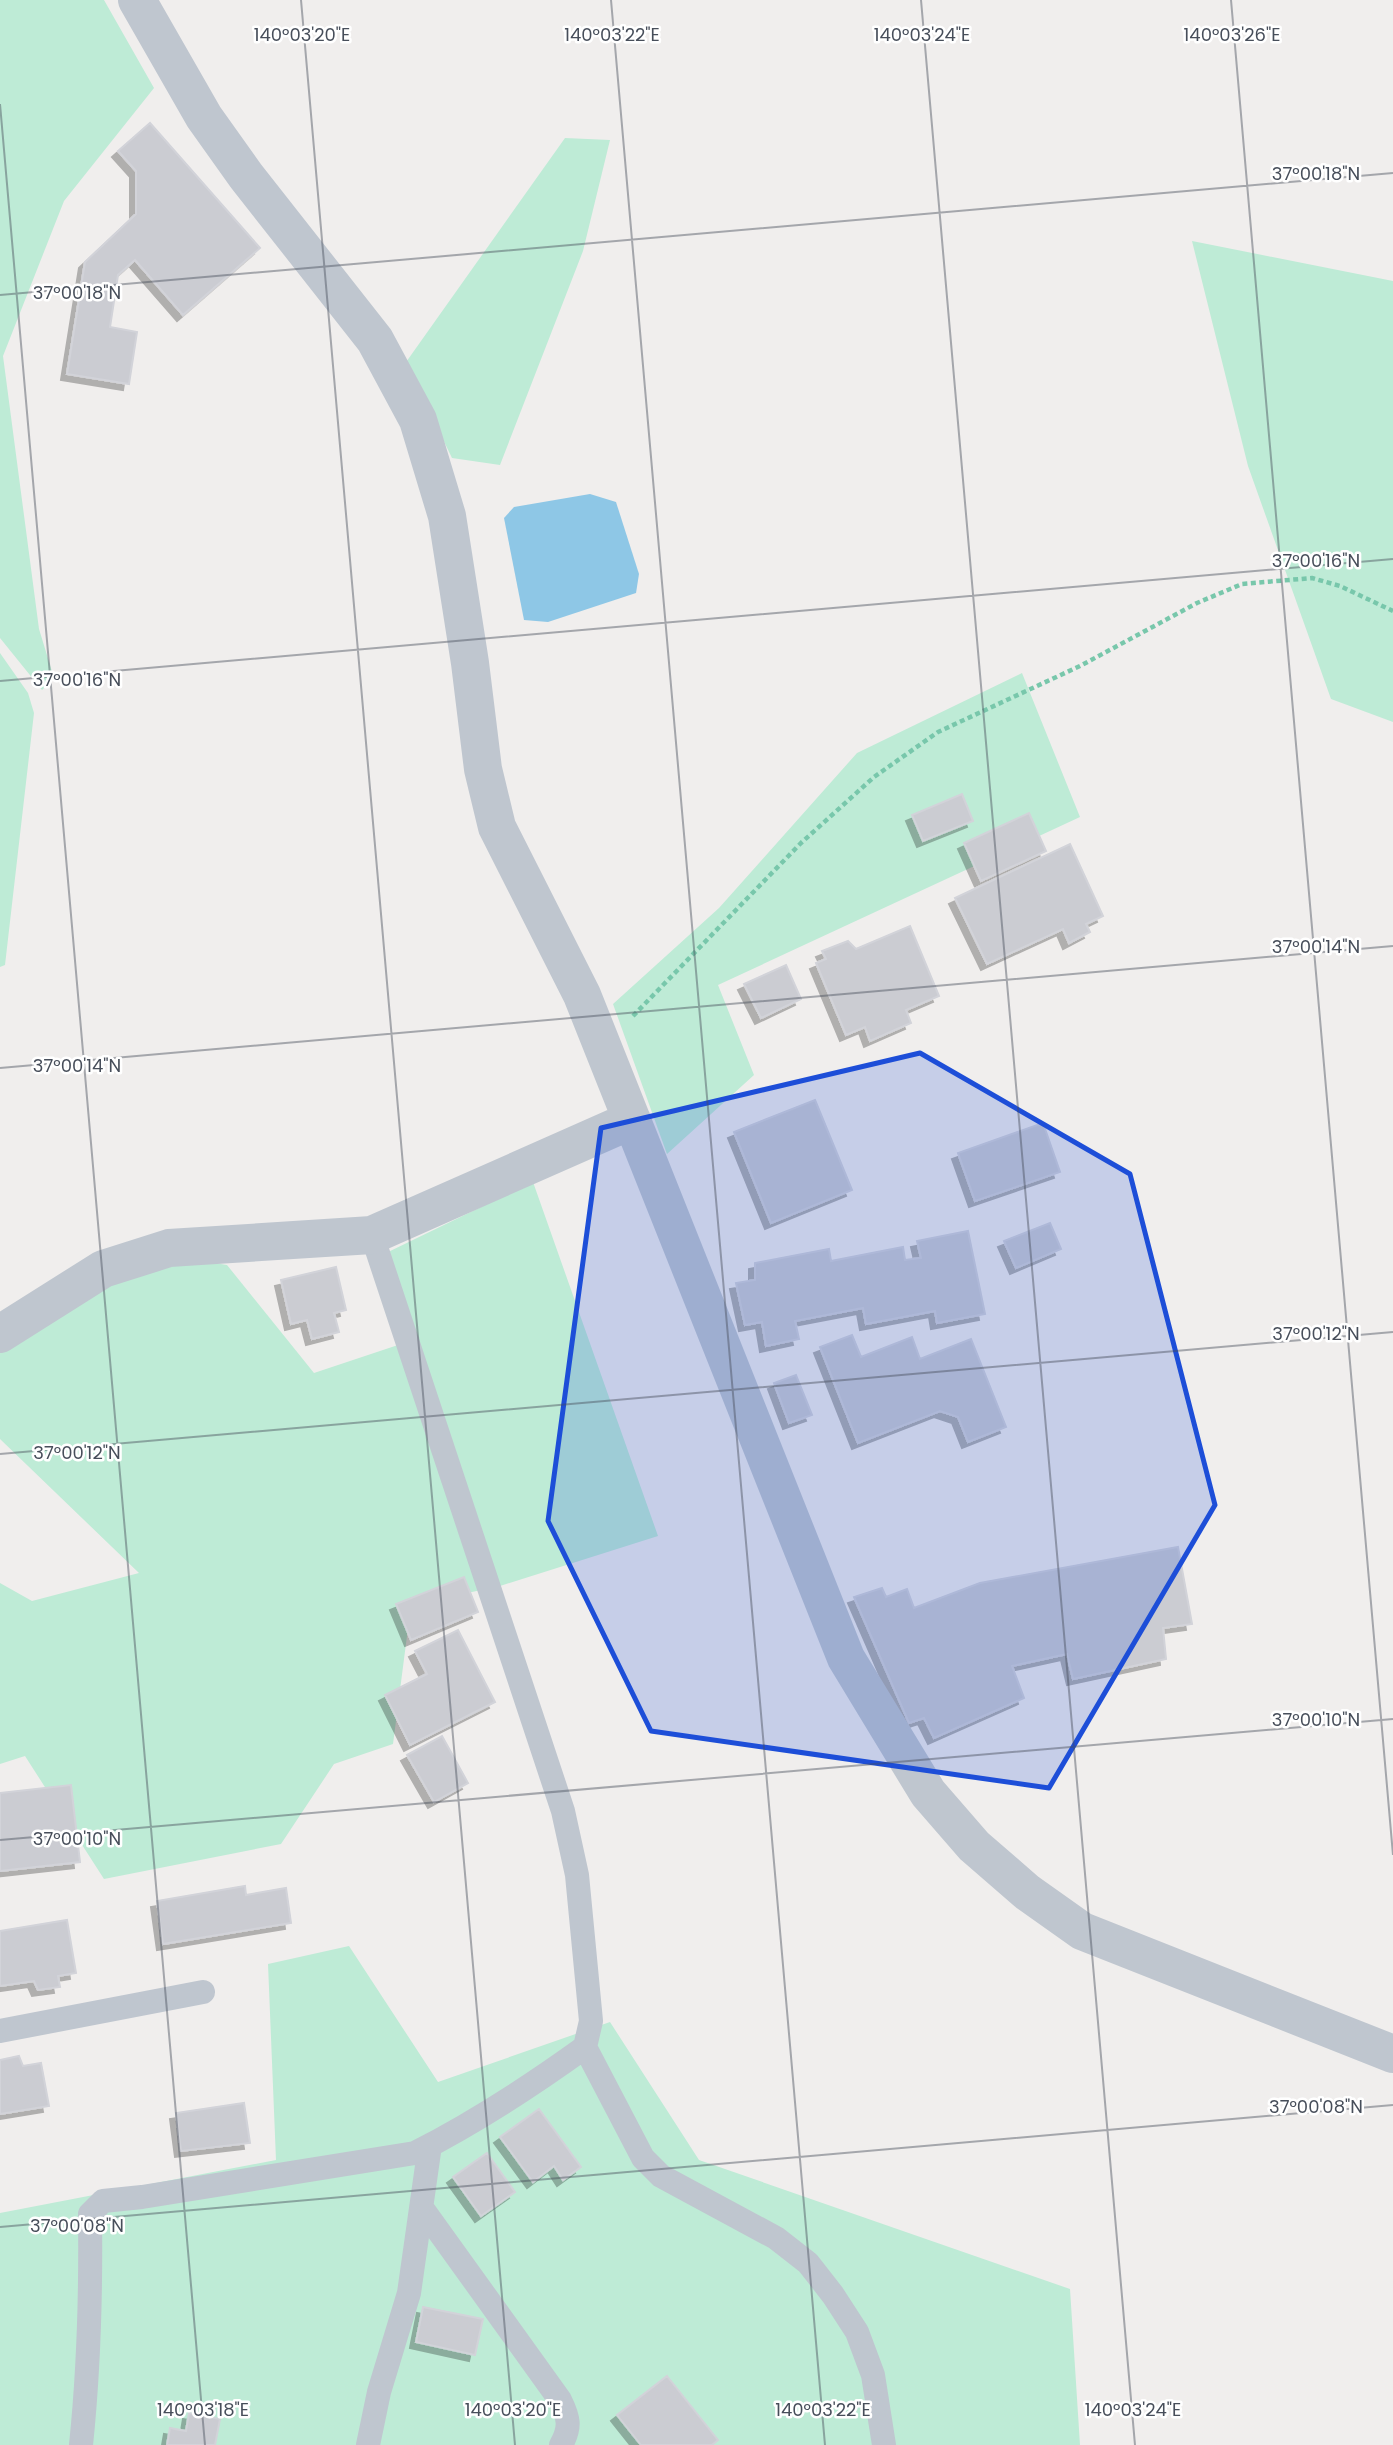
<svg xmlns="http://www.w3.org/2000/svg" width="1393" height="2445" viewBox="0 0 1393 2445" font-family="Poppins,sans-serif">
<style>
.green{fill:#beebd6}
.water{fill:#8ec7e6}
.building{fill:#cbccd2;stroke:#d2d3d9;stroke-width:2;filter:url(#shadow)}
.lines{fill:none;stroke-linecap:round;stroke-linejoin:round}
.path{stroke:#78c7ab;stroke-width:4.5;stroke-dasharray:5 3.5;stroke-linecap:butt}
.service{stroke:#bfc6cf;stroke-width:24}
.minor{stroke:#bfc6cf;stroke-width:38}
.marked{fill:#1d4ed8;fill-opacity:0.2;stroke:#1d4ed8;stroke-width:5;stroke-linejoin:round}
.ticks{fill:none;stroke:#474e5a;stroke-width:2;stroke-opacity:0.45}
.ticks-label{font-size:18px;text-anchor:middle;fill:#474e5a;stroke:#fff;stroke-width:5;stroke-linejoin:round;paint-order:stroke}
</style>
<defs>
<filter id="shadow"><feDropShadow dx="-6" dy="6" stdDeviation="0" flood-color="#0004"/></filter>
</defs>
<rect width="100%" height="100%" fill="#f0eeed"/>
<path class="green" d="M0,0H104L154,88L64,201L3,356L39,629L54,678L42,690L0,638Z
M565,138L610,140L583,251L500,465L452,458L418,388L404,365Z
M1192,241L1393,281V722L1331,699L1248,466Z
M0,653L28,693L34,713L5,965L0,967Z
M1022,673L1080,817L718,985L754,1075L667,1154L613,1004L719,908L857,753Z
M533,1182L658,1536L500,1586L411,1605L393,1744L334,1764L281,1844L104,1879L25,1756L0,1764V1583L32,1601L139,1573L0,1439V1352L108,1279L177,1257L227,1265L314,1373L413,1340L384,1254Z
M349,1946L438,2082L610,2022L699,2160L1070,2289L1080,2445H0V2213L276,2160L268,1964Z"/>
<path class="water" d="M590,494L616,502L639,574L636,593L548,622L524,620L504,518L514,507Z"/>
<path class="building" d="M150,123L260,248L183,315L135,260L118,275L110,327L137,332L129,384L67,374L85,262L136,214V171L118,151Z
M962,794L973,821L923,841L912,815Z
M1029,813L1046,851L981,881L964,843Z
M1070,844L1103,916L1086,924L1090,932L1069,943L1063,929L987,964L955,898Z
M910,926L939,996L906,1010L911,1023L870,1041L865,1027L846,1035L816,963L826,959L822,951L848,941L856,949Z
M786,965L801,999L761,1018L744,984Z
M815,1100L852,1190L771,1223L734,1132Z
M1043,1123L1060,1172L975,1201L958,1153Z
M1050,1223L1061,1249L1016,1268L1004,1241Z
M968,1231L985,1314L937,1323L935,1311L866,1324L863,1308L795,1321L799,1339L766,1346L762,1322L745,1325L736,1283L755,1280V1263L829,1249L831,1261L903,1247L905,1260L921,1258L917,1241Z
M336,1267L346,1310L334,1313L339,1332L312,1339L307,1320L291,1324L281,1280Z
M852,1335L861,1357L912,1337L920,1359L971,1339L1006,1427L968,1442L958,1417L940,1411L858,1443L820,1347Z
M796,1375L812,1415L789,1423L774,1383Z
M1178,1547L1192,1624L1163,1628L1166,1659L1073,1679L1067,1654L1012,1666L1024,1698L934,1738L924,1718L909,1723L854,1597L882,1588L886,1597L907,1589L914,1608L980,1583Z
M464,1577L478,1612L411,1640L396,1604Z
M458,1630L495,1702L410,1745L385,1695L427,1674L415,1651Z
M442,1736L468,1783L434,1802L407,1755Z
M71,1785L80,1862L0,1871V1793Z
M245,1886L246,1895L286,1888L291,1923L163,1944L157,1901Z
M67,1920L76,1973L58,1976L60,1987L38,1990L34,1981L0,1986V1931Z
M19,2056L23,2066L41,2063L49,2106L0,2114V2060Z
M244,2103L250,2143L181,2151L176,2113Z
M539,2109L581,2167L563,2180L554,2166L533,2182L500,2137Z
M487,2153L515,2192L481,2216L453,2177Z
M423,2307L483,2319L475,2355L416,2342Z
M667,2376L718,2440L712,2445H641L617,2415Z
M189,2413L220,2419L215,2445H167L170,2428L186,2431Z"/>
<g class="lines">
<path class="path" d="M633,1016L801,843L874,777L938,732L1080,666L1197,603L1242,584L1312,578L1340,586L1393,611"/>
<path class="service" d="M372,1235L563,1811L577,1875L591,2021L585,2047L643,2158L661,2176L776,2238L808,2263L833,2295L857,2332L873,2375L884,2445
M0,2031L203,1992
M422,2208L560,2400C569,2418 571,2427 561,2445
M81,2445C89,2368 91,2291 90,2214L103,2201L142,2197L415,2153C474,2123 531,2086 585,2047
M368,2445L379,2392L409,2293L430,2145"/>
<path class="minor" d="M137,0L204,117L246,176L375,340L418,420L447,516L470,663L483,769L497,827L582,995L846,1658L928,1793L974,1846L1027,1892L1082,1931L1393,2054
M0,1334L103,1269L169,1248L372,1235L632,1120"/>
</g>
<path class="marked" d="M920,1053L1130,1174L1215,1505L1049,1788L651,1731L548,1521L601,1128Z"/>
<path class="ticks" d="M301,0L515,2445M611,0L825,2445M921,0L1135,2445M1231,0L1393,1855M0,104L205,2445M0,295L1393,173M0,681L1393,559M0,1068L1393,946M0,1454L1393,1332M0,1840L1393,1719M0,2227L1393,2105"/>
<g class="ticks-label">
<text x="302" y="41">140°03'20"E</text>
<text x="612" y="41">140°03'22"E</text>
<text x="922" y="41">140°03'24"E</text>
<text x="1232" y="41">140°03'26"E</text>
<text x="1316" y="180">37°00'18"N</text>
<text x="77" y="299">37°00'18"N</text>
<text x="1316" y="567">37°00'16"N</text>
<text x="77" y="686">37°00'16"N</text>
<text x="1316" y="953">37°00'14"N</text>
<text x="77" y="1072">37°00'14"N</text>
<text x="1316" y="1340">37°00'12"N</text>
<text x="77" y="1459">37°00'12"N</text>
<text x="1316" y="1726">37°00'10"N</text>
<text x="77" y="1845">37°00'10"N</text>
<text x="1316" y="2113">37°00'08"N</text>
<text x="77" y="2232">37°00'08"N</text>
<text x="203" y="2416">140°03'18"E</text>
<text x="513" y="2416">140°03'20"E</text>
<text x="823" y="2416">140°03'22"E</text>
<text x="1133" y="2416">140°03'24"E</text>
</g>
</svg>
